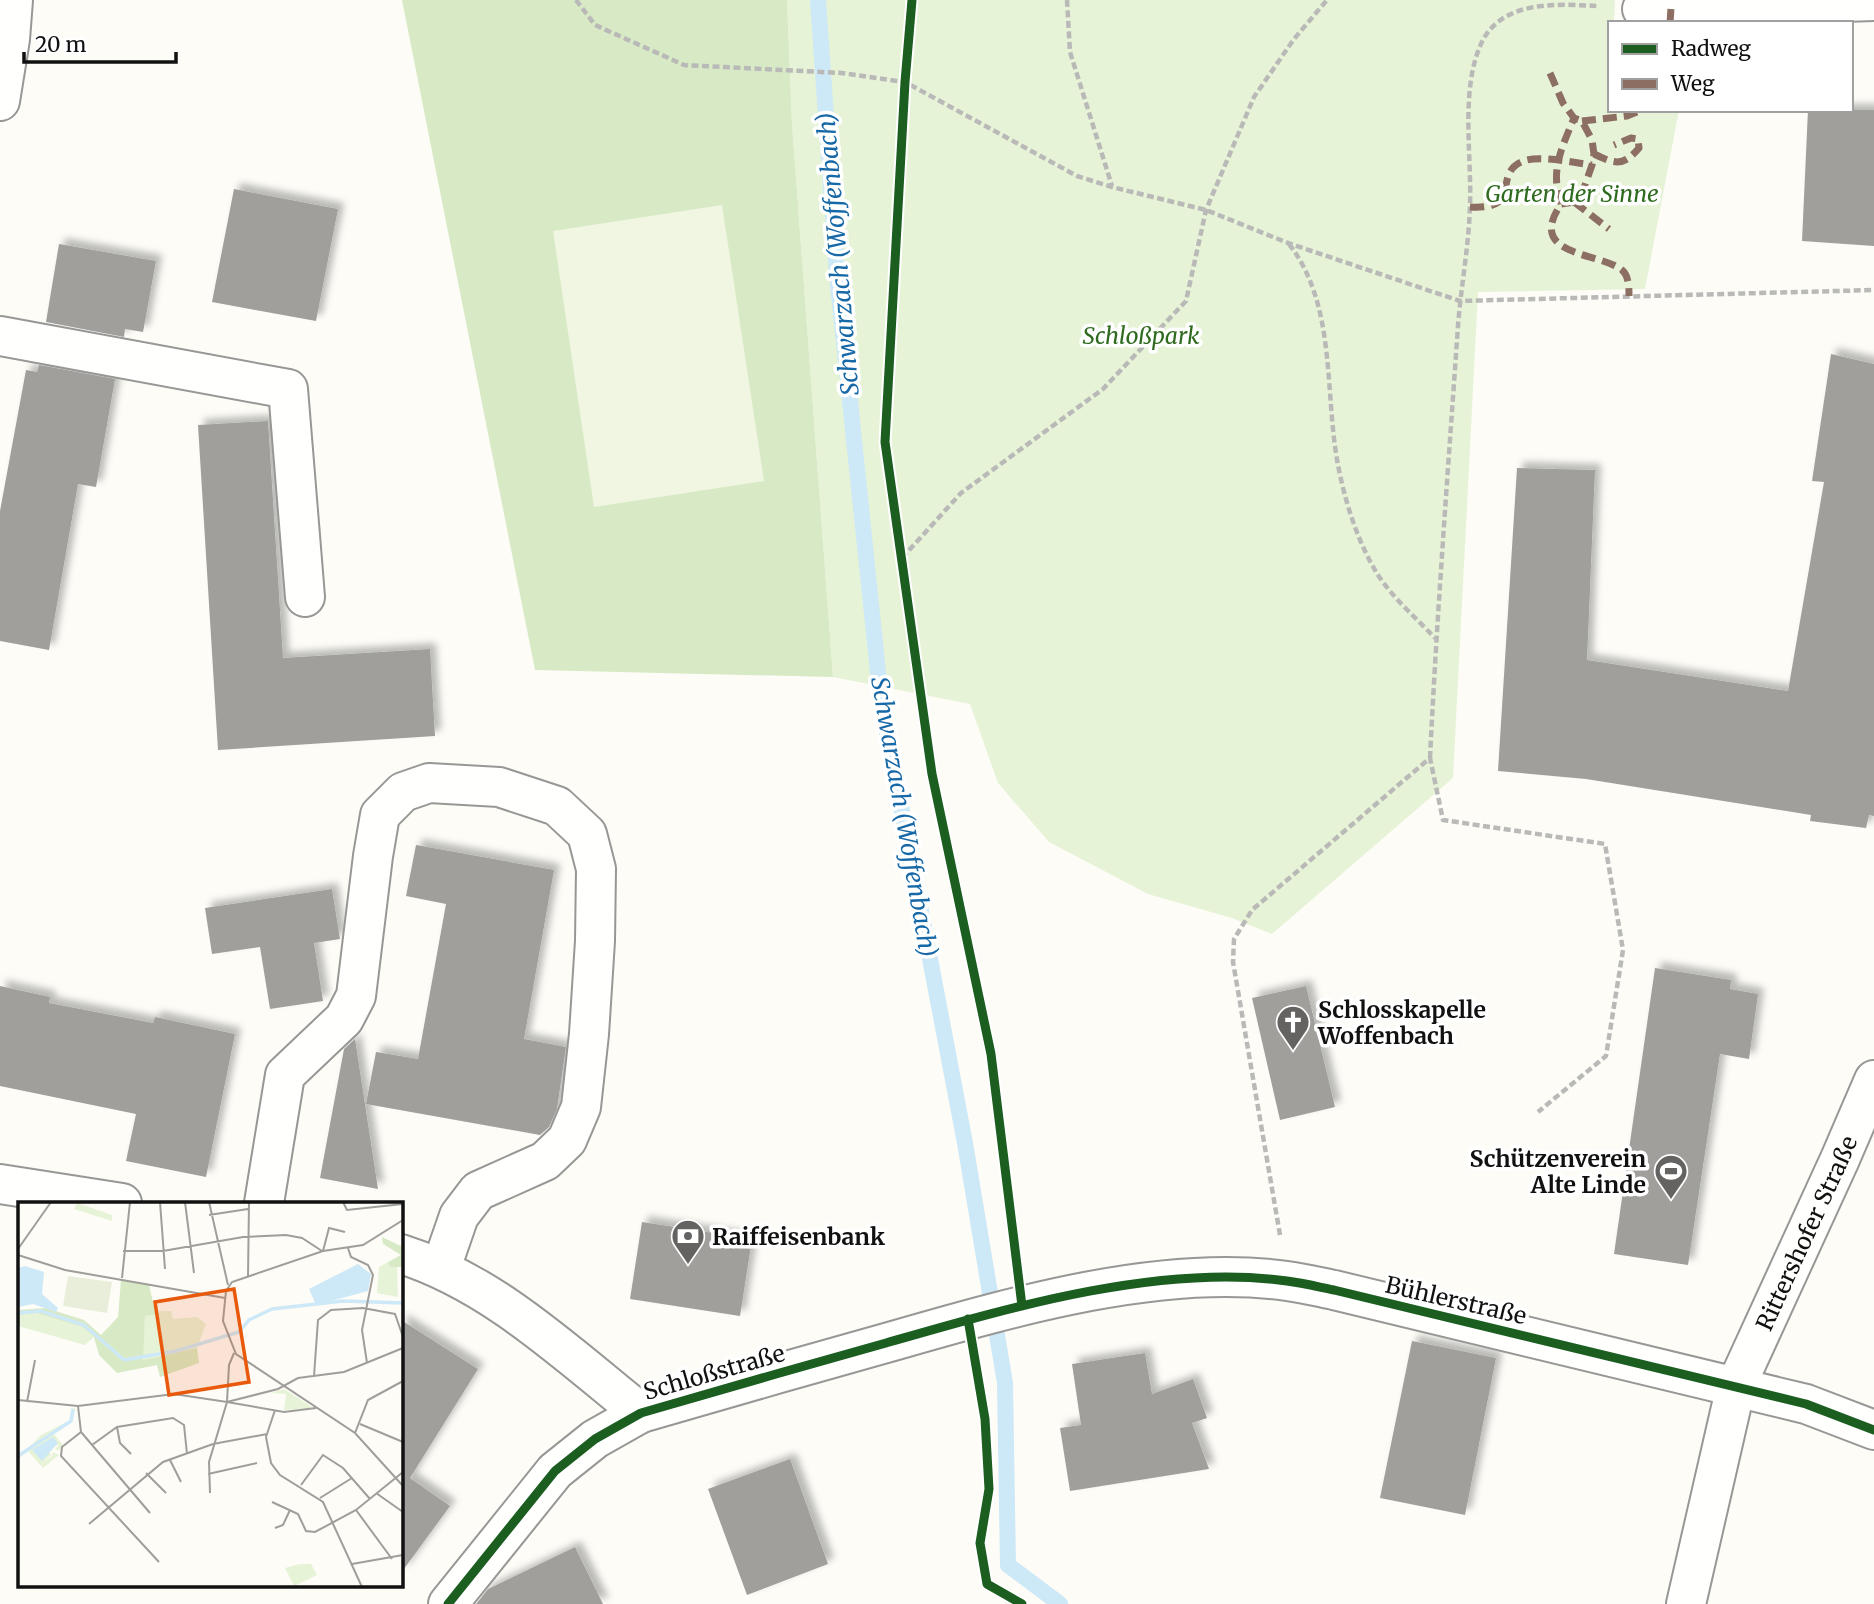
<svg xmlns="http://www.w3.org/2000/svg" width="1874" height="1604" viewBox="0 0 1874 1604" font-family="Merriweather,serif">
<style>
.green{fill:#e7f3d7}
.forest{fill:#d8eac5}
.pitch{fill:#f0f6e1}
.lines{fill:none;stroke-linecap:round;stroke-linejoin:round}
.stream{stroke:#cde8f7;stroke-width:16}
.building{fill:#a19f9c;filter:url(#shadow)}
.minor-casing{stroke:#979795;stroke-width:42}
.path{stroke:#b9b9b8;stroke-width:4.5;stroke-dasharray:7 3.5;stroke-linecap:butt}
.minor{stroke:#fffffe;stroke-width:38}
.quiet{stroke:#8d6e63;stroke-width:7;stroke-dasharray:14 7;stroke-linecap:butt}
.cycleway-casing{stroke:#fff;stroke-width:13}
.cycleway{stroke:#1b5e20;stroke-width:9}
.labels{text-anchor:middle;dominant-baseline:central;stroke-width:7;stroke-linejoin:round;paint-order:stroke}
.park-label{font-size:23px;font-style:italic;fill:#2f6b1f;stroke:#fff}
.poi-label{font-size:23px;font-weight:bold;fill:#111;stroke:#fff;text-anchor:start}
.street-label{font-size:23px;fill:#111;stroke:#fff}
.water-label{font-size:24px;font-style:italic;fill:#1768a6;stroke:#fff}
.inset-river{fill:none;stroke:#cde8f7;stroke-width:3.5}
.inset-road{fill:none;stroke:#9f9e9b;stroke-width:2}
.view{fill:#e8590c;fill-opacity:0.15;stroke:#e8590c;stroke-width:3.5}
.inset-edge{fill:none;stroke:#111;stroke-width:3.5}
</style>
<defs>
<filter id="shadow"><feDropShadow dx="6" dy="-6" stdDeviation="3.5" flood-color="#0004"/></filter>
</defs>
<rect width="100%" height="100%" fill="#fdfcf7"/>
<path class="green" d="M787,0H1615L1614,23H1610V110H1679L1645,289L1478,292L1453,778L1272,934L1232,918L1148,894L1049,842L998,783L970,704L833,677L792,124Z"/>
<path class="forest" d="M402,0H787L792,124L833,677L535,670Z"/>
<path class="pitch" d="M722,205L764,481L594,507L553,231Z"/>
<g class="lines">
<path class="stream" d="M818,0L837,275L881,701L965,1143L1005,1383L1008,1565L1060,1604"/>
</g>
<path class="building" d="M1808,110H1874V246L1802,241Z
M234,189L338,209L316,321L212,302Z
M59,244L156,261L143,332L125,329L124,337L46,322Z
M1831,354L1874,364V816L1869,815L1866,828L1810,821L1811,815L1586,779L1498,771L1517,468L1595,470L1587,660L1788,691L1824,482L1812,481Z
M39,365L115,379L96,487L78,484L49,650L0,641V511L26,370L37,372Z
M268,421L283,658L430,649L435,736L218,750L198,425Z
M416,845L554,870L524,1039L566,1047L557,1109L549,1127L540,1135L366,1104L376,1052L418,1059L446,904L406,896Z
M332,889L340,939L314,943L323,1001L270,1009L260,947L212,954L205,908Z
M1655,968L1731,980L1730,989L1758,994L1749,1059L1720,1054L1688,1265L1614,1254Z
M0,986L50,997L49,1003L153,1023L155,1017L235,1034L206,1177L126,1161L136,1114L0,1086Z
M1306,986L1335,1107L1280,1120L1252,998Z
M355,1039L378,1189L320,1178L344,1049Z
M642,1222L752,1239L740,1316L630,1299Z
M401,1320L478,1369L410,1478L450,1506L401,1573Z
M1412,1341L1496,1358L1465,1515L1380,1498Z
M1145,1353L1152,1394L1193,1379L1207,1418L1192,1423L1209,1469L1070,1491L1060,1428L1081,1425L1072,1364Z
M790,1459L828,1564L747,1595L708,1489Z
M575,1547L603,1604H476L488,1589Z"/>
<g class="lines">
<defs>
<g id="minor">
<path d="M1642,9L1874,1"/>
<path d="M0,101L10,39L13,0"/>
<path d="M0,336L288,389L305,597"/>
<path d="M0,1184L122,1203"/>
<path d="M264,1203L285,1075L344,1019L356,996L373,856L380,815L403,792L429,783L499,787L557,806L587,834L596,869L595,941L589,1034L581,1107L567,1140L545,1161L478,1191L459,1216L441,1268"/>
<path d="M401,1254C493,1283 567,1354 641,1413"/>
<path d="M448,1604L555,1471L595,1439L641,1413C723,1389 804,1366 886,1343C1008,1308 1160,1263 1287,1281C1303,1283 1319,1287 1334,1290L1806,1404L1874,1430"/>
<path id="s1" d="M1686,1604L1736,1386L1840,1159L1874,1080"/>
</g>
</defs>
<use href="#minor" class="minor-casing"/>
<path class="path" d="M576,0L595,25L684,65L841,73L905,82L1077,176L1112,187L1206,210L1288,243L1460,301L1874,290
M1067,0L1070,52L1112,186
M1289,244C1337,306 1324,392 1338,465C1345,502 1358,543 1378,575C1392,597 1417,619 1435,638
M902,558L961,493L1103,389L1186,301L1206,210L1254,97L1294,39L1327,0
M1430,758C1437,614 1448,470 1458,326C1461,286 1469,245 1470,205C1472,154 1459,84 1484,38C1507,0 1557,4 1597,6
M1280,1235L1233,962L1234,939L1252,910L1430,758L1443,820L1605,844L1623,950L1606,1056L1538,1112"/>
<use href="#minor" class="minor"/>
<path class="quiet" d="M1670,23L1671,8
M1550,73L1563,103L1574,118L1582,121L1592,140L1594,154L1592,165L1584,188L1574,202L1561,204C1525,257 1600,252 1622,270C1629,276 1629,288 1629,296
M1582,121L1627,116L1642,110
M1594,154C1615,164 1623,167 1639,148L1638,139L1631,138L1614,145
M1574,202L1609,229
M1561,204C1550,170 1561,150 1574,118
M1470,207C1524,210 1492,176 1521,162C1536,154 1575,163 1592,165"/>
<defs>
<path id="cycleway" d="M912,0L905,82L885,442L932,774L991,1054L1022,1306
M968,1319L985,1419L989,1489L980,1543L987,1584L1022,1604
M448,1604L555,1471L595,1439L641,1413C723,1389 804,1366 886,1343C1008,1308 1160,1263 1287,1281C1303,1283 1319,1287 1334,1290L1806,1404L1874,1430"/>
</defs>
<use href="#cycleway" class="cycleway-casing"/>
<use href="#cycleway" class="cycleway"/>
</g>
<defs>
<symbol id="church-pin" viewBox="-11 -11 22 30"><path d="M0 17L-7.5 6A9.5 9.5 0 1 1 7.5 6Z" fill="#646362" stroke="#fff"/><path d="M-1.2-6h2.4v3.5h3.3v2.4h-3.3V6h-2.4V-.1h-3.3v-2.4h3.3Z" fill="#fff"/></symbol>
<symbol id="stadium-pin" viewBox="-11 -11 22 30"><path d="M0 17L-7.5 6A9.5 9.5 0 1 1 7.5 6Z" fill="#646362" stroke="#fff"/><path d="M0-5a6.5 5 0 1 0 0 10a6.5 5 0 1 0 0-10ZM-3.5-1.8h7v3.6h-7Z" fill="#fff"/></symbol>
<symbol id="bank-pin" viewBox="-11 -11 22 30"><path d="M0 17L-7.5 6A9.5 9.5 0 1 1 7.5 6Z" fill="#646362" stroke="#fff"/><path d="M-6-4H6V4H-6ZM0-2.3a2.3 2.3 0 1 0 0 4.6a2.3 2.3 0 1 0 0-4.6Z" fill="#fff"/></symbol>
</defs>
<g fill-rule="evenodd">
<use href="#church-pin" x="1274" y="1003" width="38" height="52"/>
<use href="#stadium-pin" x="1652" y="1152" width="38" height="52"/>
<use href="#bank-pin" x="669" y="1217" width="38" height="52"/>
</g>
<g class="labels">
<g class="park-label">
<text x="1572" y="193">Garten der Sinne</text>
<text x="1141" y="335">Schloßpark</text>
</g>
<g class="poi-label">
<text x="1318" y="1009">Schlosskapelle<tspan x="1318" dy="26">Woffenbach</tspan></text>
<text x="1646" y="1158" text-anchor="end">Schützenverein<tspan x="1646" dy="26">Alte Linde</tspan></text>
<text x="712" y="1236">Raiffeisenbank</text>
</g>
<g class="street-label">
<text stroke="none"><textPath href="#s1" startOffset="392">Rittershofer Straße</textPath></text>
<text transform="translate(1456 1300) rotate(13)">Bühlerstraße</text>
<text transform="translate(714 1372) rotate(-16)">Schloßstraße</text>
</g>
<g class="water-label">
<text transform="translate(838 254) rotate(-95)">Schwarzach (Woffenbach)</text>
<text transform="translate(904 817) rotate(80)">Schwarzach (Woffenbach)</text>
</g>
</g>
<g transform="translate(18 1202)">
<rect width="385" height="385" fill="#fdfcf7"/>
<path d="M59,1L94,13V19L56,7ZM370,60L379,65L380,95L359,91L361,65ZM139,109H153L155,117L179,115L188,122L179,146L124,158L127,114L140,113ZM15,110L64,125L76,135L67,143L0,124V114ZM266,187L291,203L293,206L266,208L268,192L253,191ZM57,206L54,220L35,231L45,243L41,248H37L41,242L31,247L33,253L25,260L34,254L35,250L41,253L25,266L10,249L0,257L23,233L53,218V207ZM282,362H293L299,373L276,384L267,366Z" fill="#e7f3d7"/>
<path d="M364,35L385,45V65H372L370,60L383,53L365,42ZM103,78L131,83L138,113L127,114L125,158L179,146L181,161L142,175L139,163L99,171L81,153L76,135L64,125L15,110L0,114V108L28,106L66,118L83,133L100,115Z" fill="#d8eac5"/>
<path d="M50,74L94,80L89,111L45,104Z" fill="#e9eedb"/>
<path d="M340,62L353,72L350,89L298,103L291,87ZM7,64L26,70L24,92L40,106L38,110L15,102L0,105V66ZM35,235L40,241L24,259L14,248Z" fill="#cde8f7"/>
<path class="inset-river" d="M0,111L23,109L66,123L106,158M106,158L158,149L221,130L231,118L254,107L325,99L385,101M0,254L53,219L55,207"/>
<path class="inset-road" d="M142,0L147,67M167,0L176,71M191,0L210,83M325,0L329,8L385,2M191,13L230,7M385,18L345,43L305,49L214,80L208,89L205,119L218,152L337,231L385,284M330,46L333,55L350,63L355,73L344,128L349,161M0,47L33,0M105,49H145L225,35L268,33L284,36L304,49M305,49L311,26L327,30M0,53L47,68L207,96M230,75L231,0M104,76L112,0M296,174L300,118L313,108L345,106L377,112L385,135M0,198L60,204L156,192L209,200L260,187L280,176L326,170L385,146M9,200L17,158M209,200L266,210L298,206M60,204L63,230L132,311M257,208L248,235L253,261L262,273L305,300L344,385M342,222L385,240M99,225L102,241L113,252M63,230L44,245L43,254L141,360M337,231L350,198L385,179M74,243L99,225L155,216L166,223L169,252M152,258L163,280M128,271L148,291M190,272L239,261M283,283L305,253L325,266L352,297M192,291L191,260L209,200L211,163L216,151M358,291L385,310M302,296L334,276M254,300L280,312L288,329L297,330L338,308L385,270M338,308L374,357M71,322L145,260L195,242L249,232M257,326L265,323L272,308M334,362L385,353"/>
<path class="view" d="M216,87L231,180L151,193L137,100Z"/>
<rect width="385" height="385" class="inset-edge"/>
</g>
<rect x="1608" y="21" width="245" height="91" fill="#ffffff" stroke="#a0a0a0" stroke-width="2"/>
<rect x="1622" y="44" width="35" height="10" fill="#1b5e20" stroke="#a0a0a0" stroke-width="2"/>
<text x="1671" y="56" font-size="21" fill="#111111">Radweg</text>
<rect x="1622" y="79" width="35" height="10" fill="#8d6e63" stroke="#a0a0a0" stroke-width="2"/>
<text x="1671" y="91" font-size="21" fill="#111111">Weg</text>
<path d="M24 52v10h152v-10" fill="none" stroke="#111111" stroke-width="3.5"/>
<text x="35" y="52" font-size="21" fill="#111111" stroke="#ffffff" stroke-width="5" paint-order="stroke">20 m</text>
</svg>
